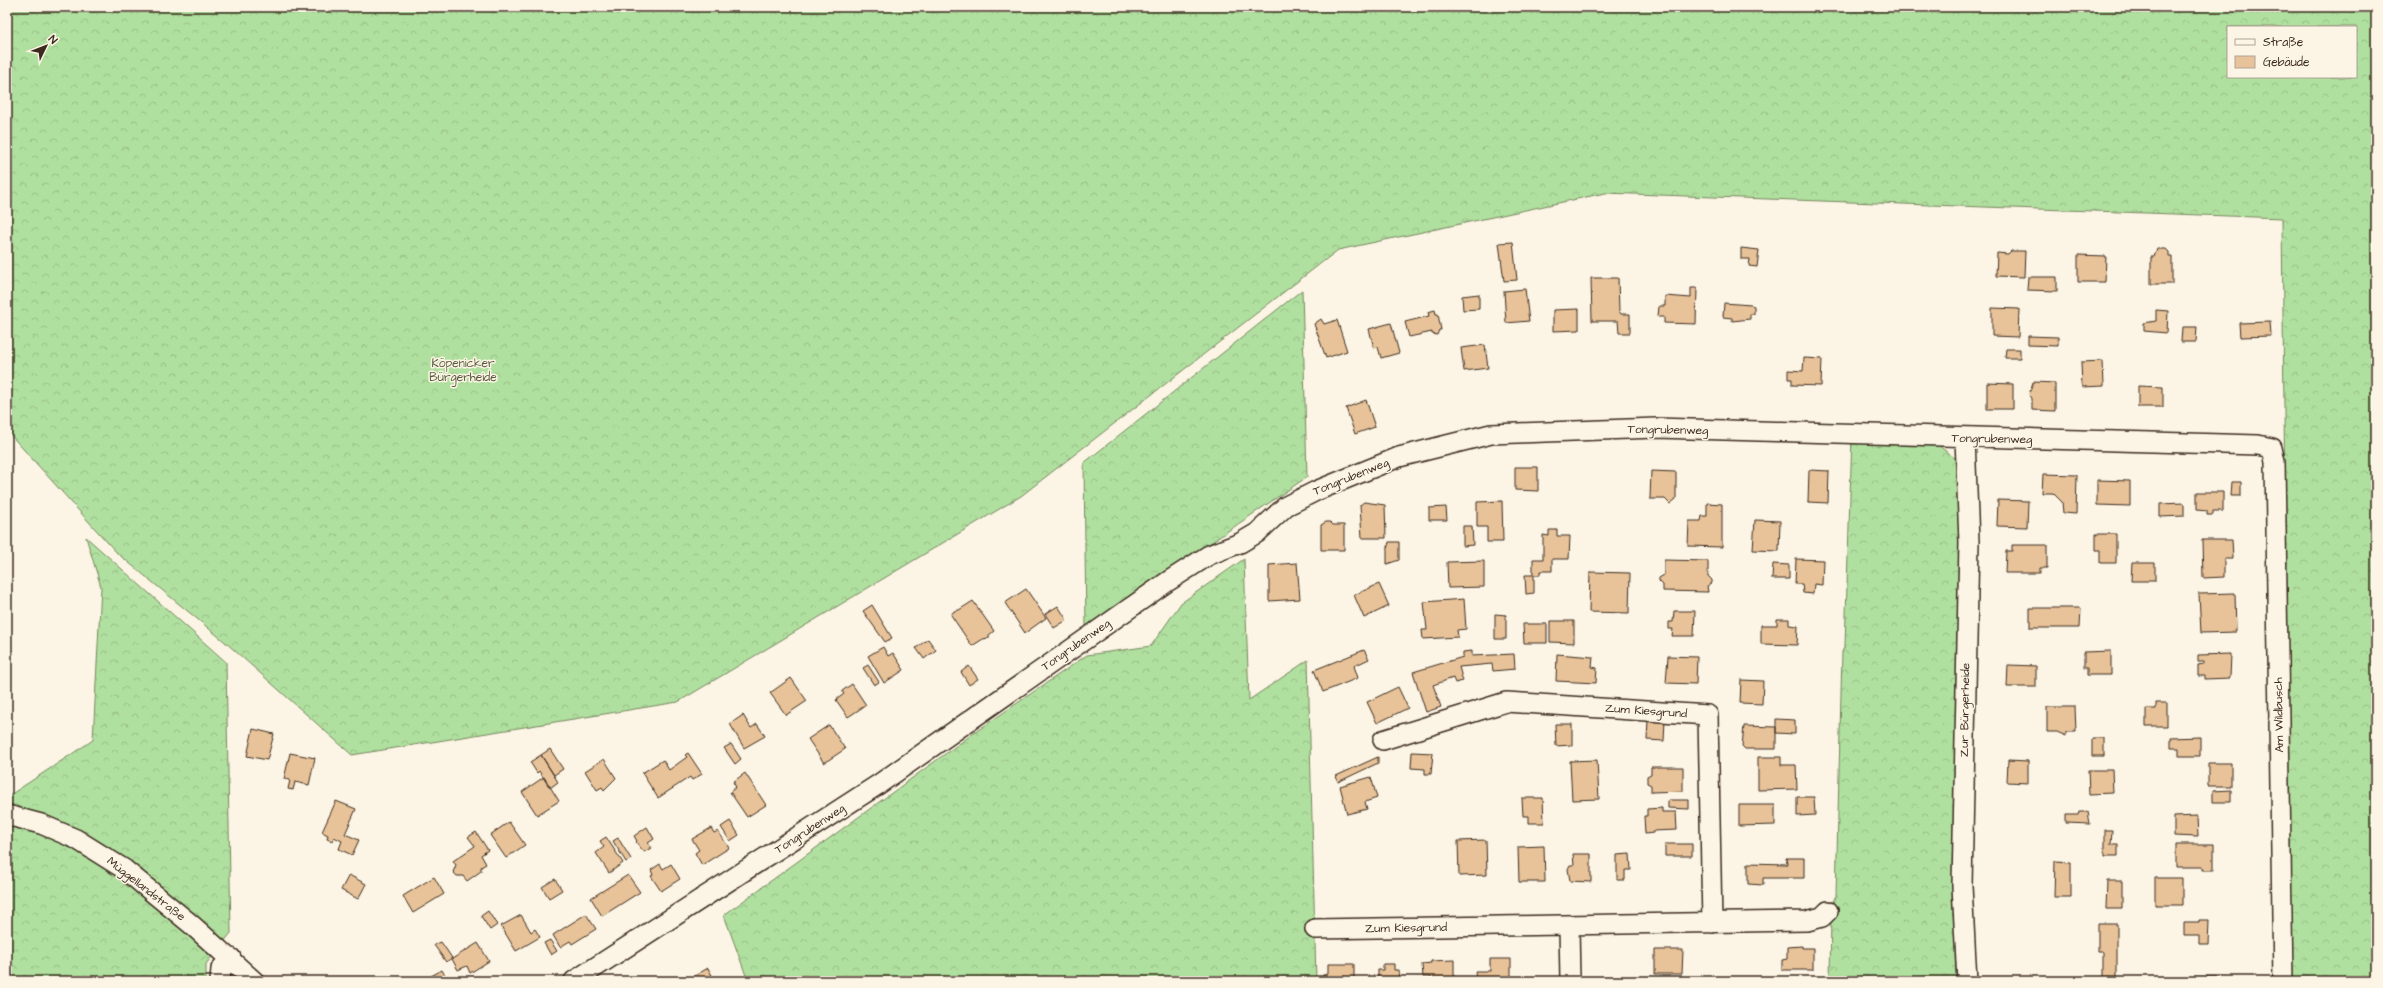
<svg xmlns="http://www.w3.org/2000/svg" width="2383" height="988" viewBox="0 0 2383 988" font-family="'Architects Daughter',sans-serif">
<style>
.forest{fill:url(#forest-crowns);stroke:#76855e;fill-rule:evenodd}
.building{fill:#e8c399;stroke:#3b2a1e}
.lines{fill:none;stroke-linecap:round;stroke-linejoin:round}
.street-casing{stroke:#3b2a1e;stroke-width:22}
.street{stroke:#fcf5e5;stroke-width:19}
.labels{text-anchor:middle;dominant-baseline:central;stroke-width:3;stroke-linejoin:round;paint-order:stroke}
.park-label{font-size:12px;fill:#58583e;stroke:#fcf5e5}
.street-label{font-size:12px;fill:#3b2a1e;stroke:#fcf5e5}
</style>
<defs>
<pattern id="forest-crowns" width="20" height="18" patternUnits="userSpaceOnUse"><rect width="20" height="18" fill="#b0e09f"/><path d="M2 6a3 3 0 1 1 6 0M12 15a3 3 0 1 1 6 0" fill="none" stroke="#98c088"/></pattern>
</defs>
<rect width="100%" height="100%" fill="#fcf5e5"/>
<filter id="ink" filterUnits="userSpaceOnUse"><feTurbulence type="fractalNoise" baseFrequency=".025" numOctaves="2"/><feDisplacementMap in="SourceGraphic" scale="8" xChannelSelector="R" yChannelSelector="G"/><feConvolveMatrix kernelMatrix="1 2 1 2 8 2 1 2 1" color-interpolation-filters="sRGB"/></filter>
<g filter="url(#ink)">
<path class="forest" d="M7,7H2376V981H2290L2282,218L1605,193L1338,250L1021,496L678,702L352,755L224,641L117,553L7,431ZM2228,27H2356V77H2228Z
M1302,290L1307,477L1086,628L1084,463Z
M1852,437L1938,445L1956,459L1959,488V548L1953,863L1957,870L1961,947L1955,955L1956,981H1830L1831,913L1836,896L1842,652L1845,645Z
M86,537L226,662L231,933L206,964V981H7V797L93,740L101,587Z
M1244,559L1249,700L1308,660L1316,981H748L724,915L974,733L1087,655L1151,646L1181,603Z"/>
<path class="building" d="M1513,242L1517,280L1504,281L1499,243Z
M1741,248L1759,250L1757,267L1749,266L1750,259H1741Z
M2157,249H2166L2169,252V257H2172V284H2151V257H2154Z
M2011,251H2025L2024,277L1996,276L1997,253L2008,254Z
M2078,255L2106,256L2105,282H2078Z
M2028,277H2057V291L2027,290Z
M1591,278H1618L1619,311L1621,314H1630V333H1619L1618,321H1592Z
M1691,288H1697L1696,324L1664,323V317H1658L1659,306H1665V296L1691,298Z
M1525,289L1529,321L1506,323L1504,291Z
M1479,294V309L1463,310L1462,296Z
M1724,303L1751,305L1754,306V314H1750V319L1732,321V318L1723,317Z
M1992,308L2019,309L2018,337L1992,336Z
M1579,309V330L1553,331V310Z
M1435,310L1436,314H1438L1441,330H1439L1437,335L1432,334V332L1409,337L1405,322L1429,316L1428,312Z
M2156,310L2168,311L2167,333L2144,331V323L2156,321Z
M1321,319L1324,324L1337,320L1347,351L1326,358L1314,324Z
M2270,322L2271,336L2240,337L2239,323Z
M1391,323L1399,353L1381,358L1378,347L1374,348L1369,329Z
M2182,327H2197L2196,342H2181Z
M2028,336L2058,337V346L2028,345Z
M1485,345L1488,368L1464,371L1461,348Z
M2006,349H2020V358H2005Z
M1804,358L1822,359L1821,386L1792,385V379H1788V370L1803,371Z
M2103,361L2104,386L2082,387L2081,362Z
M2033,382L2055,383V411L2032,410V398L2029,395Z
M1987,383L2013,384V409H1987Z
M2138,386L2163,387V407H2138Z
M1366,400L1375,427L1355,434L1346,408Z
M1515,467H1538V491L1515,490Z
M1809,470L1829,471L1828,503L1808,502Z
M1651,471L1676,472V499L1670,504L1665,499H1650Z
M2043,474L2077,475L2076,514L2063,513L2062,502L2053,493H2042Z
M2097,480L2130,481V506L2097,505Z
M2232,482H2241V496H2231Z
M2197,492H2223V511H2213V515H2207V511L2197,510Z
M1998,500L2028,501L2027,527L1997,526Z
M1502,501L1503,542H1487V527H1477V502Z
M1364,502L1385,505L1386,538H1362L1360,505Z
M1707,503L1722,504V547L1688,546L1689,521H1701L1702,516H1707Z
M2184,503V516L2160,517V504Z
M1446,507L1447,520H1429V508Z
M1755,520L1780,521L1779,551L1753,550Z
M1326,522H1330L1333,525H1344V550H1321V525Z
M1463,526H1472L1473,545L1463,546Z
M1549,530H1557V536H1570L1569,559H1552V571H1540V575H1534V593L1526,594L1525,575H1533V559H1543V535L1549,536Z
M2096,534H2116V563H2100V550H2096Z
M2202,540H2232L2233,559H2224V577L2203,578Z
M1389,542H1399V560L1387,564V549Z
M2012,545H2047V568H2040V573H2005L2006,551H2012Z
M1796,559L1823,560L1822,585L1814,584L1813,594L1803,593L1802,584H1795Z
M1664,560L1708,561V576L1712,580V583L1707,586L1708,592L1663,591V585L1659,581V578L1664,575Z
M1484,561V587L1448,588L1447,562Z
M1297,563L1300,599L1269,601V565Z
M2132,563H2155V581H2131Z
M1773,564L1789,565V579H1772Z
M1590,572L1630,573L1629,613L1589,612Z
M1379,584L1389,606L1364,618L1354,595Z
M1026,589L1046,618L1025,633L1005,603Z
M2235,593L2236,632L2201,633L2199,594Z
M1464,599L1466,629L1457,630L1458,637L1423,639L1422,630H1427L1424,602Z
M973,601L994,631L989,635V638L983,639L972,646L951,615L954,611L959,610Z
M872,605L892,638L885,642L863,611Z
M1058,606L1067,620L1054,628L1045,614Z
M2030,608H2081L2080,628H2030Z
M1674,611H1695L1694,636H1672L1673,629H1669V622H1673Z
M1495,614L1506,615V639H1495Z
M1777,619H1789V625L1798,626L1797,645L1761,644V625H1777Z
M1550,621H1574V643L1550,642Z
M1523,624H1547V643H1524Z
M928,639L936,650L924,659L916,648Z
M883,647L888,656L893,653L904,670L884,683L868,656Z
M1364,650L1369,659L1354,666L1358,678L1323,692L1314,670Z
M1472,651V656L1514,654L1515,669L1493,671L1492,664L1459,667L1463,681L1455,683L1453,678L1433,685L1441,707L1426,712L1413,672L1463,657V652Z
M2111,651V675H2087V668H2084V652Z
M1557,654L1593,657L1592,667L1597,668L1596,683L1556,681Z
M2231,654L2230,678L2204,679V676H2198V665L2204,664V661H2198V655Z
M1668,656L1697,657L1696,684L1666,683Z
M868,665L879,682L874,685L863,668Z
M2008,665L2036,666V687H2007Z
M969,666L978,679L969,685L961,672Z
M791,678L807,701L786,715L770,693Z
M1741,680L1763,681L1762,704L1740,703Z
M852,684L866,705L848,717L836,700L844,694L842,691Z
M1398,687L1408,708L1377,723L1367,702Z
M2156,703H2167V726H2146V709H2156Z
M2047,707H2075L2076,732H2066V736L2057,732H2047Z
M743,715L751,728L757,724L765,736L744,748L730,724Z
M1776,719L1795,720V734L1776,733Z
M1648,720H1665L1664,741L1647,740Z
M1555,724H1572V745L1556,746Z
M829,725L845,749L824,763L808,739Z
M1744,726L1776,727V749H1745L1742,746Z
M253,729L274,734L267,760L247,756Z
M2200,737V756H2179V748H2171V738Z
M2092,738H2104V756H2092Z
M731,744L741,759L735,764L724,748Z
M550,749L563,769L554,775L541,755Z
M1412,752L1433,753L1431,774H1425V769L1411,768Z
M290,753L315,758L309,785L295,782L293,790L288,789L290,780L284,779Z
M688,753L702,774L692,780L690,777L658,798L642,773L663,760L669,770L687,757L685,755Z
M541,755L558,782L550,788L539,771L537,773L530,762Z
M1378,757V763L1338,782L1336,776Z
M1758,757H1781V765H1796L1797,789L1758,790Z
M604,759L616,778L604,790L602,787L597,790L585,771Z
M1597,760L1599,799L1572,800L1570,761Z
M2008,760L2028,761V783L2007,782Z
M2208,763H2231V786H2208Z
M1651,767H1683V791L1651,792V785L1647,783V776L1651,774Z
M2088,770H2112L2113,793L2089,794Z
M745,773L766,805L747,817L730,792L736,787L733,782Z
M544,777L559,801L537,815L522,792Z
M1371,777L1377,798L1365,802L1367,809L1347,814L1340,786Z
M2231,790V802H2213V791Z
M1797,797H1814L1815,815L1797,816Z
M1522,798H1543L1544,823H1529V816H1523Z
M1668,800H1689V809L1668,808Z
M336,801L356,809L345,834L359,840L352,855L339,849L342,841L334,837L332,841L327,839L328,835L322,832Z
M1739,805H1775V825L1739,826Z
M1662,808V812H1676L1677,830L1653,831V833L1645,834L1644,816H1647V809Z
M2079,812H2088L2090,824L2066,823V815H2078Z
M2197,816L2198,837L2174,836V817Z
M730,821L739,835L730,841L721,827Z
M509,822L525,845L506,858L490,835Z
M647,827L654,839L648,843L651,848L644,852L636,842L637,841L634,836Z
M711,828L714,833L718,831L729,848L702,865L695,853L699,850L692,839Z
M2105,830H2112L2111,844H2118V856H2105Z
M476,832L488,850L481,855L486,864L481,867V871L467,881L463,876H457L453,872L456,865L453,861L475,846L468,837Z
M606,837L623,863L609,873L596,853L604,847L600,841Z
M618,838L631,859L626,862L613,841Z
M1486,840L1487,875L1459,876L1458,841Z
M1665,844H1692V856H1665Z
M2176,844H2214V870H2203V867H2176Z
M1544,846L1545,882H1519L1518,847Z
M1573,854H1591V882L1570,881L1568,869L1570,865H1574Z
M1630,854L1631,870H1625V880H1617V855Z
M1786,858H1804V878H1763V885L1748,884V863L1787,864Z
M2055,861L2071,862V897H2054Z
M660,864L663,869L671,864L680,879L661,891L651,876L653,875L651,870Z
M349,875L366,884L358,899L341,890Z
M628,875L640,892L602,916L591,898Z
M434,877L444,894L413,913L403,896Z
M2155,878H2182V905H2155Z
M555,879L562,890L549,898L542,887Z
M2107,881H2122V909H2106Z
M488,911L497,925L490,930L481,916Z
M586,914L596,929L572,944L570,941L560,947L553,935Z
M521,915L531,932L535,929L540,937L516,951L501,926Z
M2199,920H2209L2208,944H2199V936H2184V922H2199Z
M2098,924H2117V977H2103V952H2098Z
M550,940L557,951L551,955L544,943Z
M441,942L452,958L446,962L434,945Z
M478,943L489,961L470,973L467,966L458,970L452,959Z
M1802,946V948H1813V970H1782V960L1787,959V947Z
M1655,950H1683L1682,974H1655Z
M1490,959H1511V980L1476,981L1475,971H1490Z
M1454,960V981H1431V977H1423L1422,964L1431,963V961Z
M1328,964H1354V981H1324L1323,975L1328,974Z
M1383,964H1394V970H1399L1400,981H1378V970H1383Z
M708,968L715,981H686Z
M442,970L448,981H425L424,980Z
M2193,977H2220V981H2193Z"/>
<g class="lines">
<defs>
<path id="street" d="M1965,438L1969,542L1962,886L1967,981
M1383,740L1506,702L1708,715L1712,923
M7,815L41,824L76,839L124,869L192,925L254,981
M1569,926L1570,981
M1315,929L1807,921L1822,917L1828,911
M220,981L221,969L231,958
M574,981L879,784L1167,582L1209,555L1240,543L1257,533L1286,506L1316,491L1399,457L1491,434L1656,428L2258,445L2272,448L2275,462L2283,981"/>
</defs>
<use href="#street" class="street-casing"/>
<use href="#street" class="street"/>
</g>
</g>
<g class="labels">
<g class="park-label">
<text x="463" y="363">Köpenicker<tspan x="463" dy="14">Bürgerheide</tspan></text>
</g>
<g class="street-label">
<text transform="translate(1668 430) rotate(1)">Tongrubenweg</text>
<text transform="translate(1992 439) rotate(1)">Tongrubenweg</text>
<text transform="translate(1351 477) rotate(-22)">Tongrubenweg</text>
<text transform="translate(1076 645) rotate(-35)">Tongrubenweg</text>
<text transform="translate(1965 710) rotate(-89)">Zur Bürgerheide</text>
<text transform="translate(1646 711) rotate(4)">Zum Kiesgrund</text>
<text transform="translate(2279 715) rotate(-91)">Am Wildbusch</text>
<text transform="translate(810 829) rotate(-33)">Tongrubenweg</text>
<text transform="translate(146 889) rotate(38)">Müggellandstraße</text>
<text transform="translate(1406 928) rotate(-1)">Zum Kiesgrund</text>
</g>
</g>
<rect width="2383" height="988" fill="none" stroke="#fcf5e5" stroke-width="24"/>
<rect x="12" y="12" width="2359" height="964" fill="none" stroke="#3b2a1e" stroke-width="1.5" filter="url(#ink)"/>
<rect x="2227" y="26" width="130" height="52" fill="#fcf5e5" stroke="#afa495"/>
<rect x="2235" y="39" width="20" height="6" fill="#fcf5e5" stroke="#afa495"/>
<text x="2263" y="46" font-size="12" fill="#3b2a1e">Straße</text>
<rect x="2235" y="56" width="20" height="12" fill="#e8c399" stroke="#afa495"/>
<text x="2263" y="66" font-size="12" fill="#3b2a1e">Gebäude</text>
<g transform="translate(46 46) rotate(47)" stroke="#fcf5e5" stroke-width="3" paint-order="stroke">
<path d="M0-3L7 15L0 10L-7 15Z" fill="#3b2a1e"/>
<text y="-6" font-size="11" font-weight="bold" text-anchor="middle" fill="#3b2a1e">N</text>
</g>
</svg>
